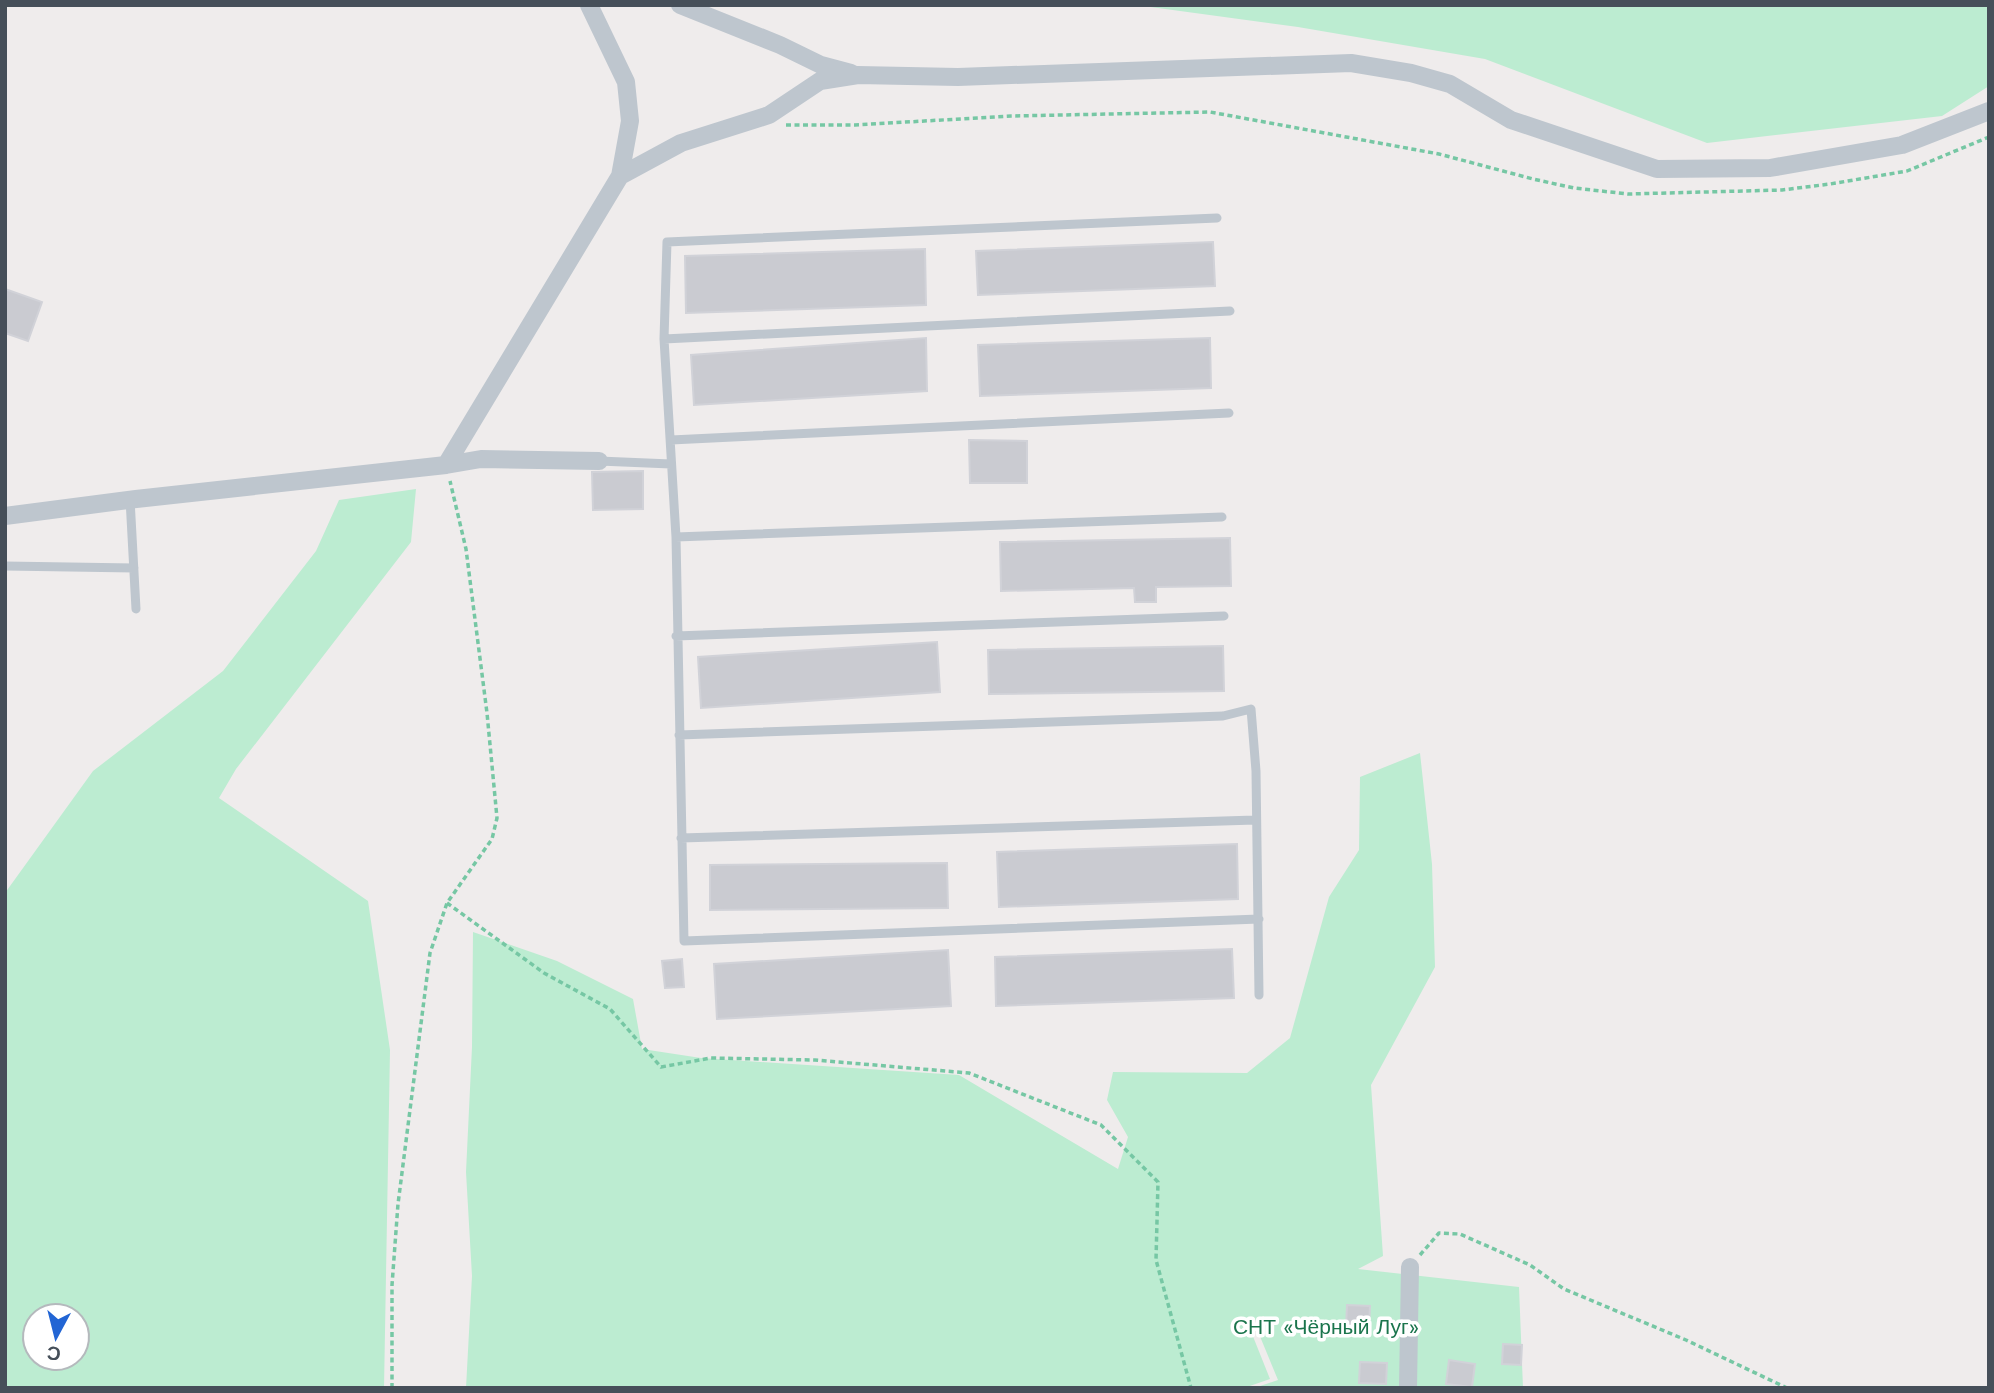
<svg xmlns="http://www.w3.org/2000/svg" width="1994" height="1393" viewBox="0 0 1994 1393" font-family="'Work Sans',sans-serif">
<style>
.green{fill:#bcecd1;fill-rule:evenodd}
.building{fill:#cacbd1;stroke:#d1d2d8;stroke-width:2}
.lines{fill:none;stroke-linecap:round;stroke-linejoin:round}
.path{stroke:#76c7a4;stroke-width:3.5;stroke-dasharray:5 3.5;stroke-linecap:butt}
.service{stroke:#bec6ce;stroke-width:9}
.minor{stroke:#bec6ce;stroke-width:18}
.labels{text-anchor:middle;dominant-baseline:central;stroke-width:7;stroke-linejoin:round;paint-order:stroke}
.park-label{font-size:21px;fill:#1b754d;stroke:#fff}
</style>
<rect width="100%" height="100%" fill="#efecec"/>
<path class="green" d="M1136,5H1989V86L1942,116L1707,143L1485,59L1298,27Z
M416,489L411,542L236,769L219,798L368,901L390,1050L384,1388H5V893L93,771L223,671L316,551L339,500ZM35,1316H77V1358H35Z
M1420,753L1432,864L1435,967L1371,1085L1383,1256L1358,1269L1519,1287L1523,1388H1254L1278,1380L1259,1334L1264,1316L1248,1324L1270,1379L1244,1388H466L472,1276L466,1172L472,1047L473,932L557,961L633,999L642,1049L701,1058L959,1075L1118,1169L1128,1137L1107,1100L1113,1072L1247,1073L1290,1038L1329,897L1359,850L1360,777Z"/>
<path class="building" d="M1213,242L1215,286L978,295L976,251Z
M925,249L926,305L686,313L685,256Z
M5,289L42,302L28,341L5,333Z
M926,338L927,391L694,405L691,355Z
M1210,338L1211,388L980,396L978,345Z
M969,440L1027,441V483H970Z
M643,471V509L593,510L592,472Z
M1230,538L1231,586L1156,587V602H1135L1134,588L1001,591L1000,542Z
M937,642L940,692L701,708L698,657Z
M1223,646L1224,691L989,694L988,650Z
M1237,844L1238,899L999,907L997,852Z
M947,863L948,908L710,910V865Z
M1232,949L1234,998L996,1006L995,957Z
M948,950L951,1006L717,1019L714,964Z
M682,959L684,987L665,988L662,961Z
M1347,1305L1370,1306L1369,1328L1346,1327Z
M1503,1344L1522,1345L1521,1365L1502,1364Z
M1449,1360L1475,1364L1472,1387L1446,1384Z
M1360,1362L1387,1363L1386,1384L1359,1383Z"/>
<g class="lines">
<path class="path" d="M786,125H855L1011,116L1210,112L1439,154L1533,179L1574,188L1628,194L1782,190L1830,184L1907,171L1989,137
M447,903L544,973L610,1009L661,1067L711,1058L815,1060L969,1073L1101,1125L1158,1182L1156,1260L1191,1388
M1420,1255L1439,1233L1460,1234L1530,1265L1564,1289L1686,1340L1787,1388
M392,1388V1285L398,1204L430,953L447,903L492,839L497,818L487,713L466,549L450,481"/>
<path class="service" d="M1217,218L667,242L664,339L676,537L684,941L1259,919
M664,339L1230,311
M671,440L1229,413
M599,461L671,464
M130,499L136,609
M676,537L1222,517
M5,566L134,568
M676,636L1224,616
M679,735L1223,716L1251,709L1256,771L1259,995
M681,838L1255,820"/>
<path class="minor" d="M680,5L780,45L821,65L851,73
M620,176L681,143L769,115L820,81L858,75L958,77L1351,63L1411,73L1450,84L1511,120L1657,169L1770,168L1902,145L1989,111
M446,465L620,176L630,121L626,82L589,5
M5,516L136,499L446,465L481,459L599,461
M1408,1388L1410,1267"/>
</g>
<g class="labels">
<g class="park-label">
<text x="1326" y="1326">СНТ «Чёрный Луг»</text>
</g>
</g>
<rect width="1994" height="1393" fill="none" stroke="#464f59" stroke-width="14"/>
<g transform="translate(56 1337) rotate(187)"><circle r="33" fill="#ffffff" stroke="#b5b9bd" stroke-width="2"/>
<path d="M0-5L12 26L0 18L-12 26Z" fill="#2265d4"/>
<text y="-10" font-size="19" font-weight="bold" text-anchor="middle" fill="#464f59">С</text>
</g>
</svg>
